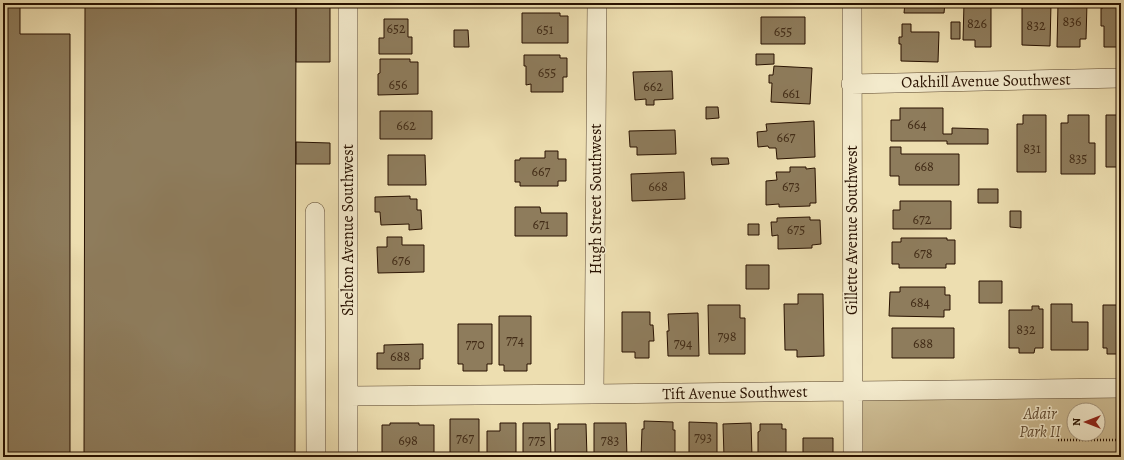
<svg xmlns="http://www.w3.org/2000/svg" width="1124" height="460" viewBox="0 0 1124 460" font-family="Alegreya,serif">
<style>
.green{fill:#ccbb92;stroke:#7a6649;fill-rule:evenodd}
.building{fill:#8e7c5c;stroke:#281100}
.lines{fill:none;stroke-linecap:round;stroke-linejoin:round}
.minor-casing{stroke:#59442c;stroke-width:20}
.path{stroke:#281100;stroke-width:2.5;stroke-dasharray:1 2;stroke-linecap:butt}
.minor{stroke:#f3eacc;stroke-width:19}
.labels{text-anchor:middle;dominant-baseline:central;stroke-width:3;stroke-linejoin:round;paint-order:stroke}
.number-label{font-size:14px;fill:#422c17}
.street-label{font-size:16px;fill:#281100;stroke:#f3eacc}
.park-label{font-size:16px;font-style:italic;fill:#614c33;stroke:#f3eacc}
</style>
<rect width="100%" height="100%" fill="#eddeb0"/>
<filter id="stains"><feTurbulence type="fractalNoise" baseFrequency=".005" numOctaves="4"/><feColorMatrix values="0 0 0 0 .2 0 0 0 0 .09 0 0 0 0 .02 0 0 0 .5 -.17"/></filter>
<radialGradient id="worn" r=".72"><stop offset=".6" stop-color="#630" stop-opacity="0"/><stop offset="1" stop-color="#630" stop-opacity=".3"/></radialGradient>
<path class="green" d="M1121,388V457H853L854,391ZM1074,410H1098V434H1074Z"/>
<path class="building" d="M3,3H20V34H70V457H3Z
M85,3H296L295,457H84Z
M296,3H330V62H296Z
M905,3H945L944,13H904Z
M964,3H996V7H991V47H975V40H963Z
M1022,3L1051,4L1050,46L1022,45Z
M1058,3H1087L1086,39H1080V47H1057Z
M1103,3H1121V47H1104V26H1101V8H1103Z
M522,13H560V16H568V43H522Z
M761,17H805V44H761Z
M384,19H408V37H412V54H379V38H384Z
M951,22H960V39H951Z
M902,24H911V32H939L938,62L901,61V44H899V37H902Z
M454,30H468L469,47H454Z
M756,54H774V64L756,65Z
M524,55H560V58H567V77H563V92H531V84L526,85V66H524Z
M380,59H410V62H418V94L378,95V74L380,73Z
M774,66L812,68L810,104L771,102L772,83H769V75H773Z
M672,71L673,99L654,100V105H646V99L635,100L633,72Z
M706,107H718L719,118L706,119Z
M900,108H943V134H952V128L988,129V144H947V141H891V120H900Z
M380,111H432V139H380Z
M1023,115H1046V172H1017V124H1023Z
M1068,115H1089V143H1095V174H1061V123H1068Z
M1106,115H1121V167H1106Z
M814,121L815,157L777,159L776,148H769L768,146L758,147L757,132L767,131L766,124Z
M675,130L676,154L637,155V147H630L629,131Z
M296,142L330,143V164H296Z
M890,147H901V154H959V185H899V176H890Z
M545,151H558V159H566V181H558V186H520V182H515V160H520V158H545Z
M388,155H425L426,185H388Z
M711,158H728L729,164L712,165Z
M790,167H806V169L815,168L816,203H810V206L779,207V204L766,205V181L777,180L776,172H790Z
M684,172L685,199L632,201L631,174Z
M978,189H998V203H978Z
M410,196V199H417V210H421L422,229L409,230V224L381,225L380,212H375V197Z
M900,201H951V229H893V210H900Z
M515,207H540L541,213H567V236H515Z
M1010,211H1021V228L1010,227Z
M810,217V220H820L821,244L812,245V248L778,249V235L772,236L771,222H777V218Z
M748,224H759V235H748Z
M387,237H402V245H424V272L378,273L377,247H387Z
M901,238H947V240H955V264H946V268H899V264H892V242H901Z
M746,265H769V289H746Z
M979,281H1002V303H979Z
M900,287H945V295H950V310H944V317L889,316L890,292H900Z
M798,294H823L824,356L797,357V350H785L784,304H798Z
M1051,304H1072V322H1088V350H1051Z
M708,305H740V318H745V354H709Z
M1103,305H1121V354H1107V348H1103Z
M1032,306H1039V309H1043V348H1035L1034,353H1019V348H1009V310H1032Z
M622,312H650V325H653L654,341H649V358H635V352H622Z
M698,313L699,356H668L667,331H669L668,314Z
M499,316H531V364H527V371H504V365H499Z
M458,324H492V364H487V371H463V364H458Z
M892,328H954V358H892Z
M423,344V359H420V369H377V353H384V345Z
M450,419H479V457H450Z
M644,421L673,422V430H675V457H641L642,429H644Z
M689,422L717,423V457H689Z
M390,423H419V425H434V455H419V457H388V454H382V425H390Z
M500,423H516V457H487V431H500Z
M523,423H550L551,457H523Z
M594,423H626L627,457H594Z
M751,423L752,457H724L723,424Z
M558,424H586L587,457H555V429H558Z
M760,424H782V429H786V457H758V432L760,431Z
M803,438H833V457H803Z"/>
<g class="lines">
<defs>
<path id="minor" d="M852,3L853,457
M851,84L1121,78
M315,212L316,457
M594,394L597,3
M348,396L594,394L1121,388
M348,457V3"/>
</defs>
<use href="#minor" class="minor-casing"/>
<path class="path" d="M1058,440H1121"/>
<use href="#minor" class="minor"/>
</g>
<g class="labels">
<g class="number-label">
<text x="1072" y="21">836</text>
<text x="977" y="23">826</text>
<text x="1036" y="25">832</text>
<text x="396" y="28">652</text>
<text x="545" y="29">651</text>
<text x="783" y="31">655</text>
<text x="547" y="72">655</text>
<text x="398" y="84">656</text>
<text x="653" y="86">662</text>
<text x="791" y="93">661</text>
<text x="917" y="124">664</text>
<text x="406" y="125">662</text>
<text x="786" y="137">667</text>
<text x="1032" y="148">831</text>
<text x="1078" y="158">835</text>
<text x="924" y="166">668</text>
<text x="541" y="171">667</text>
<text x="658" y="186">668</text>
<text x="791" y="186">673</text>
<text x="922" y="219">672</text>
<text x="541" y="224">671</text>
<text x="796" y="229">675</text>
<text x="923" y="253">678</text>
<text x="401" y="260">676</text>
<text x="920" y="302">684</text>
<text x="1026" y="329">832</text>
<text x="727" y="336">798</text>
<text x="515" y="340">774</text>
<text x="683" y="343">794</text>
<text x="923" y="343">688</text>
<text x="475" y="344">770</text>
<text x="400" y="356">688</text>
<text x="703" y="437">793</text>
<text x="465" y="438">767</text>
<text x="408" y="440">698</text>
<text x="537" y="440">775</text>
<text x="610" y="440">783</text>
</g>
<g class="street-label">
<text transform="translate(986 81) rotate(-1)">Oakhill Avenue Southwest</text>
<text transform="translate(596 199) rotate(-90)">Hugh Street Southwest</text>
<text transform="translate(348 230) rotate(-90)">Shelton Avenue Southwest</text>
<text transform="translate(852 230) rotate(-90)">Gillette Avenue Southwest</text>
<text transform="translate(735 393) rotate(-1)">Tift Avenue Southwest</text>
</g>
<g class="park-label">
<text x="1040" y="414">Adair<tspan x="1040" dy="18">Park II</tspan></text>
</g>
</g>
<rect width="1124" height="460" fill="none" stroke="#eddeb0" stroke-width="16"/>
<rect x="4" y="4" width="1116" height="452" fill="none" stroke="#281100" stroke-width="2"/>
<rect x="8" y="8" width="1108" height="444" fill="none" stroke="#281100"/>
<g transform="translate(1086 422) rotate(270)"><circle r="19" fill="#f3eacc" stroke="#a2937a"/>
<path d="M0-3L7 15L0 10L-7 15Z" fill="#8f2418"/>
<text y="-6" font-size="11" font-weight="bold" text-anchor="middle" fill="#281100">N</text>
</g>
<rect width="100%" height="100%" filter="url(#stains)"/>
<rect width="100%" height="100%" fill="url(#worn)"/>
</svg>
